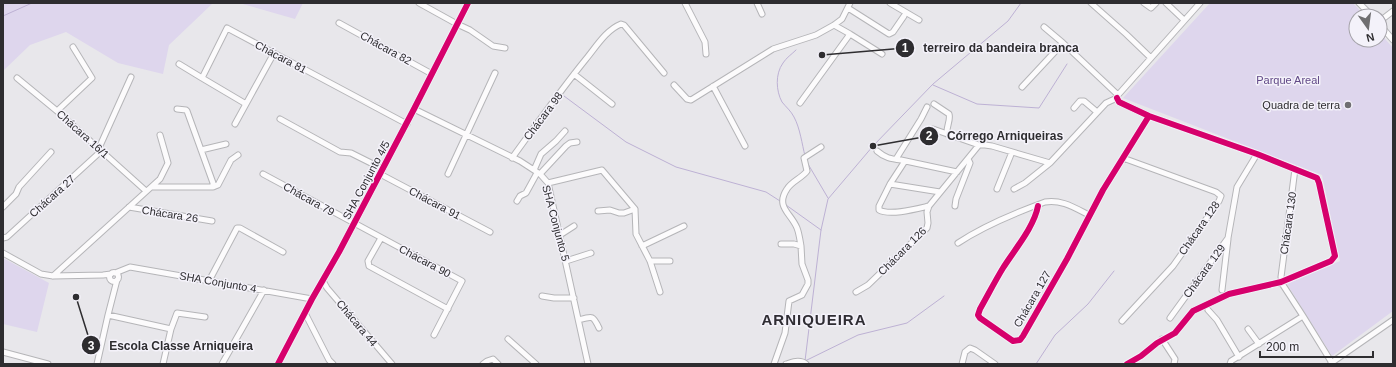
<svg xmlns="http://www.w3.org/2000/svg" width="1396" height="367" viewBox="0 0 1396 367" font-family="Arial,sans-serif">
<style>
.green{fill:#ded6ed}
.lines{fill:none;stroke-linecap:round;stroke-linejoin:round}
.stream{stroke:#bdb1d4;stroke-width:1}
.minor-casing{stroke:#b5b5b8;stroke-width:7}
.minor{stroke:#fcfbfc;stroke-width:5}
.cycleway-casing{stroke:#f4f2fa;stroke-width:8}
.cycleway{stroke:#d6006c;stroke-width:6}
.poi-dot{fill:#6f6e71;stroke:#f4f2fa;stroke-width:1.5}
.labels{text-anchor:middle;dominant-baseline:central;stroke-width:3;stroke-linejoin:round;paint-order:stroke}
.street-label{font-size:11px;fill:#2e2d30;stroke:#f4f2fa}
.park-label{font-size:11px;fill:#604886;stroke:#f4f2fa}
.poi-label{font-size:11px;fill:#2e2d30;stroke:#f4f2fa;text-anchor:end}
.district-label{font-size:15px;font-weight:bold;letter-spacing:1px;fill:#2f2d33;stroke:#f4f2fa}
.leader{fill:none;stroke:#2e2d30;stroke-width:1.5}
.callout-dot{fill:#2e2d30;stroke:#f4f2fa;stroke-width:1.5}
.mark-label{font-size:12px;text-anchor:middle;font-weight:bold;fill:#fff}
.callout-label{font-size:12px;text-anchor:middle;font-weight:bold;fill:#2e2d30;stroke:#f4f2fa;stroke-width:3;stroke-linejoin:round;paint-order:stroke}
</style>
<rect width="100%" height="100%" fill="#e8e7eb"/>
<path class="green" d="M3,3H213L169,45L163,74L118,63L66,32L30,45L3,71Z
M239,3H303L295,19Z
M1210,3H1353L1365,16H1356V40H1380V33L1393,48V311L1332,356L1287,284L1340,261L1322,175L1123,98Z
M3,258L49,283L37,332L3,324Z"/>
<g class="lines">
<path class="stream" d="M3,16L32,3
M796,50C792,54 786,58 783,63C775,74 776,91 782,102C786,107 791,111 794,117C800,128 802,144 805,156
M933,85L977,104L1039,108L1067,64
M564,96L626,142L676,167L766,192L780,201
M808,164L828,198
M786,205L821,230
M805,361L821,230L828,199L873,146L933,84L1008,21L1021,3
M805,361L858,335L907,323L944,296
M1036,364L1055,335L1088,304L1114,271"/>
<defs>
<path id="minor" d="M419,3L457,24L470,30L493,46L505,48
M685,3L705,42L706,54
M757,3L762,14
M890,3L919,20
M1091,3L1126,34L1151,58
M1144,3L1151,8L1156,3
M1166,3L1184,20
M1359,3L1372,16
M848,8L889,34L893,32L904,16
M1380,21L1393,11
M339,23L432,74
M1380,25L1393,40
M1044,27L1063,43L1118,95
M850,34L882,54
M179,64L202,78L227,28L407,124
M574,74L612,104
M17,78L57,111L146,191
M202,78L246,104
M674,85L687,99L691,100L773,49L816,35L834,25L842,19L850,3
M713,86L745,146
M1022,87L1063,43
M1117,98L1119,102L1149,116L1257,154L1317,178L1319,183L1335,256L1331,261L1281,282L1229,294L1193,311L1175,333L1157,343L1141,356L1127,364
M1117,98L1118,95L1200,3
M800,103L850,34L834,25
M934,104L949,114C951,120 946,127 947,134
M1074,108L1080,101H1084L1097,112
M414,109L520,161L540,174L548,183L588,364
M57,111L92,78L73,47
M280,119L340,152L351,153L383,169
M235,124L274,53
M933,129L979,145
M99,148L131,77
M201,150L226,144
M877,151C885,158 891,159 901,160L957,172
M512,158C536,125 560,91 586,59C596,47 606,30 621,24L624,25L664,73
M896,159L921,119L927,107
M905,161L890,184L879,206V210C890,216 916,209 929,206
M534,170L541,154L556,141L565,131
M263,174L462,281L434,335
M380,174L490,232
M448,174L495,73
M540,174L566,146L570,143L577,142
M548,183L602,170L635,209L636,234L650,261L660,292
M890,184L940,192
M152,187H213V183L187,111L186,110L177,109
M213,187L218,185L231,160L238,155
M997,189L1012,152
M1014,189L1025,183L1050,163
M517,201L520,196L526,193L537,173
M955,206L956,199L970,163L968,159
M1038,206C1034,227 1015,249 1003,268C995,281 988,295 980,309L978,315L980,318L1013,341L1020,340L1023,336L1067,259L1103,190L1149,116
M3,207L16,194L19,187L51,152
M129,207L212,221
M598,211L610,210L619,213H624L635,209
M560,235L574,226
M3,238L7,237L99,153
M381,238L368,261L369,266L448,309
M958,243C985,225 1015,213 1045,202C1061,199 1075,208 1089,215
M642,246L684,226
M801,246C800,240 799,233 797,228C791,213 775,207 787,189C792,181 802,178 807,171L804,158L821,147
M3,253L41,274L53,276L103,275L111,274
M566,261L591,253
M650,261H670
M109.5 277a4.5 4.5 0 1 1 9 0a4.5 4.5 0 1 1-9 0Z
M115,273L130,267L312,299
M53,276L160,179L168,163L160,135
M1281,277L1295,169
M209,281L237,228H240L283,252
M323,281L327,288L392,364
M1281,282L1303,316L1332,363
M1222,290L1228,239
M856,292L868,285L927,228L928,223L927,212L929,206L979,145H985L992,146L1050,163L1106,103L1117,98
M542,296L554,298H574
M1208,310L1217,320L1239,357
M305,313L329,360L333,364
M108,315L171,329L163,364
M1170,318L1228,238L1237,187L1257,154
M579,320C592,316 593,315 599,328
M1122,321L1173,266L1219,201L1221,196L1216,192L1123,158
M171,329L177,313L205,317
M1248,329L1259,344
M508,339L536,364
M1162,339L1175,359L1174,364
M3,352L48,364
M1331,363L1393,320
M97,364L108,315L117,280
M222,364L264,290
M278,364L312,299L339,252L414,109L468,3
M483,364L487,361L493,359L498,364
M774,364L785,333L789,301L802,295L808,284V280L802,264L801,246L794,244H781
M786,364C793,362 800,359 806,364
M962,364L965,352L970,348L975,350L995,364
M1230,364L1231,361L1303,316"/>
</defs>
<use href="#minor" class="minor-casing"/>
<use href="#minor" class="minor"/>
<defs>
<path id="cycleway" d="M1117,98L1119,102L1149,116L1257,154L1317,178L1319,183L1335,256L1331,261L1281,282L1229,294L1193,311L1175,333L1157,343L1141,356L1127,364
M1038,206C1034,227 1015,249 1003,268C995,281 988,295 980,309L978,315L980,318L1013,341L1020,340L1023,336L1067,259L1103,190L1149,116
M278,364L312,299L339,252L414,109L468,3"/>
</defs>
<use href="#cycleway" class="cycleway-casing"/>
<use href="#cycleway" class="cycleway"/>
</g>
<circle class="poi-dot" cx="1348" cy="105" r="4"/>
<g class="labels">
<g class="street-label">
<text transform="translate(386 48) rotate(29)">Chácara 82</text>
<text transform="translate(281 57) rotate(28)">Chácara 81</text>
<text transform="translate(543 116) rotate(-53)">Chácara 98</text>
<text transform="translate(83 134) rotate(42)">Chácara 16/1</text>
<text transform="translate(366 180) rotate(-62)">SHA Conjunto 4/5</text>
<text transform="translate(52 196) rotate(-42)">Chácara 27</text>
<text transform="translate(309 199) rotate(29)">Chácara 79</text>
<text transform="translate(435 203) rotate(28)">Chácara 91</text>
<text transform="translate(170 214) rotate(9)">Chácara 26</text>
<text transform="translate(556 223) rotate(75)">SHA Conjunto 5</text>
<text transform="translate(1288 223) rotate(-82)">Chácara 130</text>
<text transform="translate(1199 228) rotate(-55)">Chácara 128</text>
<text transform="translate(902 251) rotate(-45)">Chácara 126</text>
<text transform="translate(425 261) rotate(28)">Chácara 90</text>
<text transform="translate(1204 271) rotate(-54)">Chácara 129</text>
<text transform="translate(218 282) rotate(10)">SHA Conjunto 4</text>
<text transform="translate(1032 299) rotate(-60)">Chácara 127</text>
<text transform="translate(357 323) rotate(50)">Chácara 44</text>
</g>
<g class="park-label">
<text x="1288" y="80">Parque Areal</text>
</g>
<g class="poi-label">
<text x="1340" y="105">Quadra de terra</text>
</g>
<g class="district-label">
<text x="814" y="319">ARNIQUEIRA</text>
</g>
</g>
<path class="leader" d="M822 55L905 48M873 146L929 136M76 297L91 345"/>
<g class="callout-dot">
<circle cx="822" cy="55" r="4"/>
<circle cx="873" cy="146" r="4"/>
<circle cx="76" cy="297" r="4"/>
<circle cx="905" cy="48" r="10"/>
<circle cx="929" cy="136" r="10"/>
<circle cx="91" cy="345" r="10"/>
</g>
<g class="mark-label">
<text x="905" y="52">1</text>
<text x="929" y="140">2</text>
<text x="91" y="350">3</text>
</g>
<g class="callout-label">
<text x="1001" y="52">terreiro da bandeira branca</text>
<text x="1005" y="140">Córrego Arniqueiras</text>
<text x="181" y="350">Escola Classe Arniqueira</text>
</g>
<rect width="1396" height="367" fill="none" stroke="#2e2d30" stroke-width="8"/>
<g transform="translate(1368 28) rotate(166)"><circle r="19" fill="#f4f2fa" stroke="#a5a3a9"/>
<path d="M0-3L7 15L0 10L-7 15Z" fill="#6f6e71"/>
<text y="-6" font-size="11" font-weight="bold" text-anchor="middle" fill="#2e2d30">N</text>
</g>
<path d="M1260 351v6h113v-6" fill="none" stroke="#2e2d30" stroke-width="2"/>
<text x="1266" y="351" font-size="12" fill="#2e2d30" stroke="#f4f2fa" stroke-width="3" paint-order="stroke">200 m</text>
</svg>
